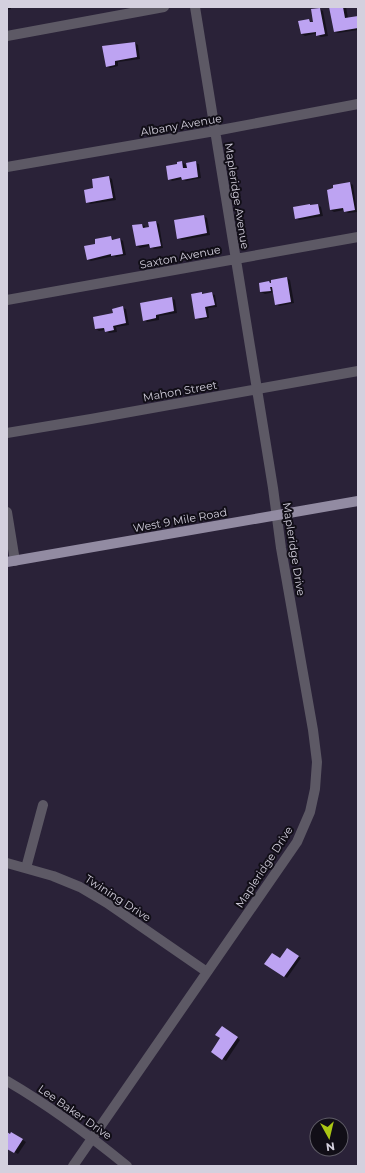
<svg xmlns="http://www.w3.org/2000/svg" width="365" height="1173" viewBox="0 0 365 1173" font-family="Montserrat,sans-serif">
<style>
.shadow{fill:#0007}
.building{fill:#bda3f2}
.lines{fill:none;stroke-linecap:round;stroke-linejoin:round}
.minor{stroke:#5d5965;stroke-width:10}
.major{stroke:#928ba2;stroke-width:10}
.labels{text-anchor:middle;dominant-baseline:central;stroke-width:4;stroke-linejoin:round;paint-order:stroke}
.street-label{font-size:11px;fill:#d4d0de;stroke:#110e17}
</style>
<rect width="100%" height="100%" fill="#2a2238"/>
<path class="shadow" d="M7,7H11V9L7,10Z
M330,7H346L348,18L358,17V30L338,33L335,32Z
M320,9L323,11L328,36L321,37L317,35V33L305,36L302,34L309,20L312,23L314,22L312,10Z
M135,43L138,45L140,59L118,62V66L110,68L106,66Z
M182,162L187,166L196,163L199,164L201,178L186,181L182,179L172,181L169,179L179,165Z
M109,177L112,179L116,200L90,204L87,202L94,189Z
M350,183L353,185L357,212L348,213L345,211L344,210L334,212L331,210Z
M318,205L321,207L323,216L299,220L296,218Z
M203,216L207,218L210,235L182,240L178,238Z
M156,222L159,224L163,248L154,249L151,247L150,246L140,248L137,246L142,225L145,226L146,229L150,228Z
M111,237L114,240L120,239L123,241L126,255L116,257L114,256L91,261L88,260Z
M287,278L290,280L294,303L279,306L276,304L274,292L265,294L261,292L269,282L272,284Z
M201,293L204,295L212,294L215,295L217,307L208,308L209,318L200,320L196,318Z
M172,298L175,300L177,313L159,316V320L147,322L144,320Z
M123,308L126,309L129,325L116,327L117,332L109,333L106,331L105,330L99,331L96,329Z
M287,949L301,958L287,978L284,976L280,960Z
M225,1029L240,1040L226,1061L223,1059Z
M7,1133L11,1135L12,1133L26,1142L18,1154L7,1148Z"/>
<path class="building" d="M329,7H343L345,18L358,16V28L334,32Z
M320,8L325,34L316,36V32L301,34L298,21L309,19L310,22H313L311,9Z
M135,42L137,57L115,61V65L106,67L102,46Z
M182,161L183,168H187L186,163L196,161L198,177L182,180L181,177L168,180L166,166L177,164V162Z
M109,176L113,198L86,203L84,190L93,188L92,179Z
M350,182L355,210L344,212L343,208L330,210L327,190L333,188V185Z
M310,204V205L318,204L320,214L295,219L293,207Z
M204,215L207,233L177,239L174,220Z
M156,221L161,246L150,248L149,244L136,246L132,225L142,224L143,228L149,227L148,222Z
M111,236L112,240L120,238L123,254L111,256V254L87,260L84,246L95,244V239Z
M287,277L291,302L275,305L272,287H270L271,291L260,292L259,283L269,281L270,283H271V280Z
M202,292V294L212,292L215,305L205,307L207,317L195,319L191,294Z
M172,297L174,311L156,315V318L143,321L140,303Z
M123,306L126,323L113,326L114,330L105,332L104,328L95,329L93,317L113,313L112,309Z
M287,948L299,956L284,977L264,964L272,953L280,958Z
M222,1026L238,1037L222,1060L211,1052L220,1038L215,1035Z
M7,1132L10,1134L11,1132L23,1139L14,1153L7,1149Z"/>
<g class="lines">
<path class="minor" d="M7,36L164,7
M7,167L215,131L358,104
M7,300L358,237
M7,433L91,419L358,371
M7,512L15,561
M7,863L53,876L80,887L107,903L207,972
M26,868L43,805
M7,1081C50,1106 89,1135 127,1166
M73,1166L297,842L310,812L315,789L317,762L313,730L281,548L273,488L195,7"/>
<path class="major" d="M7,562L358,501"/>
</g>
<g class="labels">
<g class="street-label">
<text transform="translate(181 125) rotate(-10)">Albany Avenue</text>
<text transform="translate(237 196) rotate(81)">Mapleridge Avenue</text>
<text transform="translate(180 257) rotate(-11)">Saxton Avenue</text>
<text transform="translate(180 391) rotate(-10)">Mahon Street</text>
<text transform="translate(180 520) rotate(-10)">West 9 Mile Road</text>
<text transform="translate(294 549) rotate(81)">Mapleridge Drive</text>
<text transform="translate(264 867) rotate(-57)">Mapleridge Drive</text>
<text transform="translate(118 898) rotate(33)">Twining Drive</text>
<text transform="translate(75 1112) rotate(35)">Lee Baker Drive</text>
</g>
</g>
<rect width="365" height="1173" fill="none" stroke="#d4d0de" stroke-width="16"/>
<g transform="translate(329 1137) rotate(172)"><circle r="19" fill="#110e17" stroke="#5f5c67"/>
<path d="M0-3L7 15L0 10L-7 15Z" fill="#abc614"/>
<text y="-6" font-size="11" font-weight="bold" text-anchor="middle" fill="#d4d0de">N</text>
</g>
</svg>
